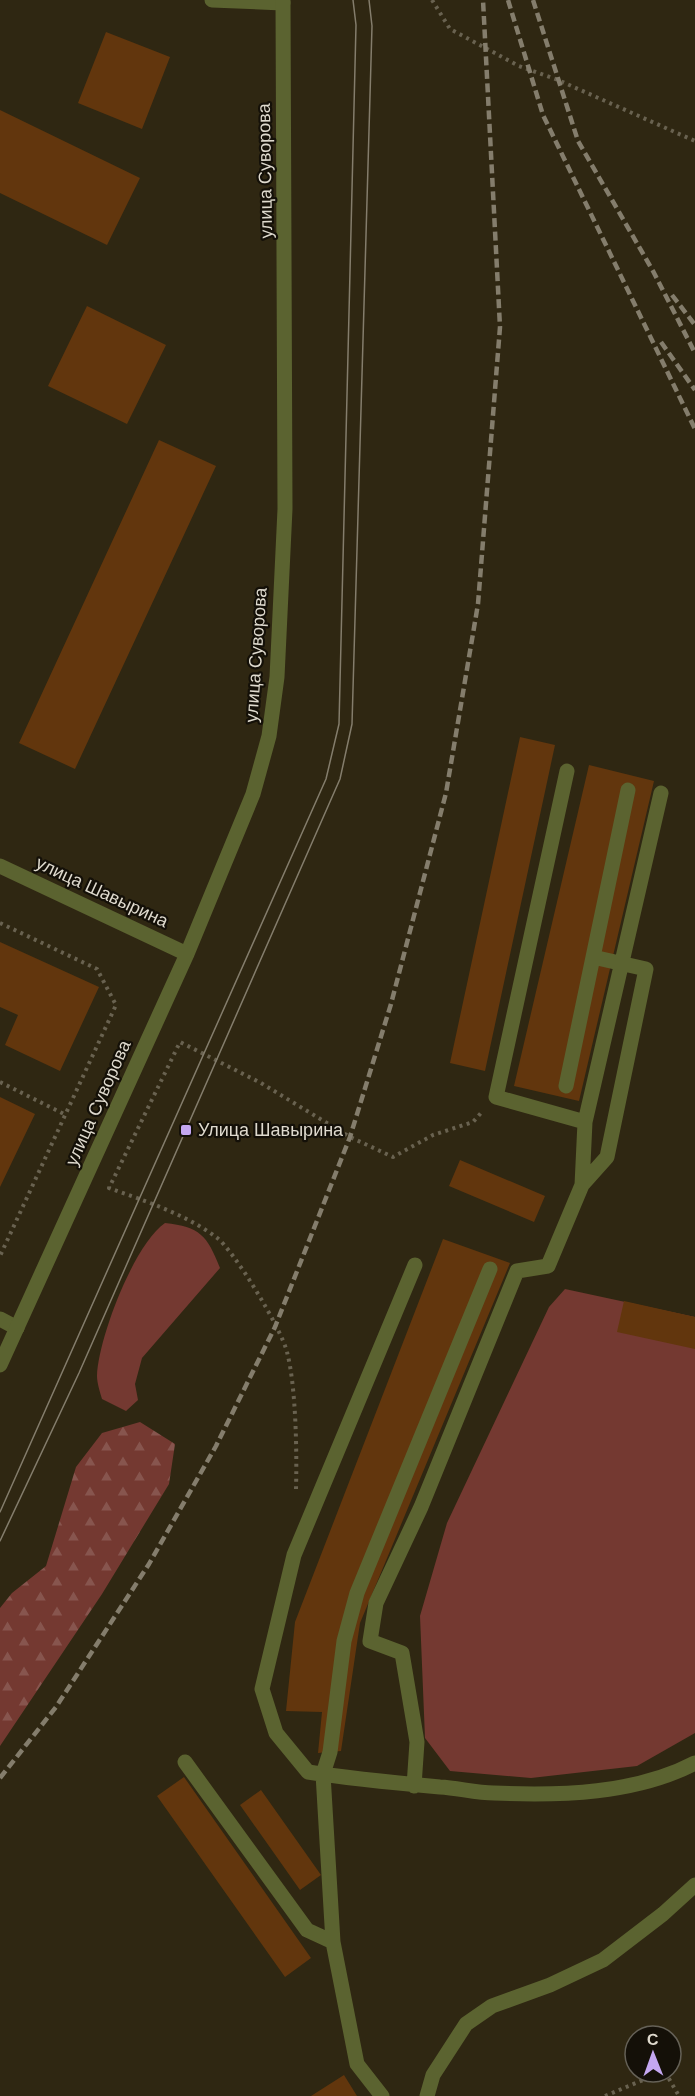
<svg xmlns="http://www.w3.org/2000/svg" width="695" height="2096" viewBox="0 0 695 2096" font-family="Helvetica,sans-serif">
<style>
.green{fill:#743931}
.forest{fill:url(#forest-firs)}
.building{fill:#62360d}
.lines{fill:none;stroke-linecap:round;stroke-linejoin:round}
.path{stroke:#696250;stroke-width:4;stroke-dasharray:3 4.5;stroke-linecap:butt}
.service{stroke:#5b6330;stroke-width:15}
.minor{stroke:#5b6330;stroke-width:15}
.tertiary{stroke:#5b6330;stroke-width:15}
.tram{stroke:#847d6c;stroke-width:1.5}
.rail{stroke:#847d6c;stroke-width:4.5;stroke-dasharray:9 4.5;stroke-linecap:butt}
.poi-dot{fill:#c4a7f1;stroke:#141008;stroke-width:2}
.labels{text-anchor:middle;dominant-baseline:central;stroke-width:4.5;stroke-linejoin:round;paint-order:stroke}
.street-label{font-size:18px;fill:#dfdace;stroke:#141008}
.poi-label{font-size:18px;fill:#dfdace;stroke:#141008;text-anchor:start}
</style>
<defs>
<pattern id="forest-firs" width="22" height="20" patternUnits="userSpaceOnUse" patternTransform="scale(1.5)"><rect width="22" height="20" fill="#743931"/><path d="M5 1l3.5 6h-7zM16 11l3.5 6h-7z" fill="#87554e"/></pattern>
</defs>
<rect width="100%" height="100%" fill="#2f2712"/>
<path class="green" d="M165,1223C200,1227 207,1235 220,1268L142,1358L135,1384L138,1400L126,1411L102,1399C100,1392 97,1383 97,1376C98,1339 134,1244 165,1223Z
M565,1289L695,1317V1733L637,1766L531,1778L450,1771L425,1738L420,1616L447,1523L549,1307Z"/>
<path class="forest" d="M140,1422L175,1444L169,1484L102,1594L0,1746V1608L12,1593L46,1566L76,1467L102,1433Z"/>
<path class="building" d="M106,32L170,57L142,129L78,103Z
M0,110L140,178L107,245L0,193Z
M87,306L166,345L127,424L48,386Z
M159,440L216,466L75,769L19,743Z
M520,737L555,745L485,1071L450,1063Z
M589,765L654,781L579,1101L514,1086Z
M0,942L99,987L60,1071L5,1045L18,1015L0,1007Z
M0,1097L35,1114L0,1187Z
M460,1160L545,1196L534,1222L449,1186Z
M443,1239L510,1263L360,1623L341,1751L318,1753L322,1712L286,1711L295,1622Z
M624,1301L695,1317V1349L617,1332Z
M184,1777L311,1958L285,1977L157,1796Z
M261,1790L321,1875L300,1890L240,1805Z
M344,2075L357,2096H311Z"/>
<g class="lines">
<path class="path" d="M432,0L450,29L519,66L558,80L695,141
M0,923L97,969L116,1005L0,1256
M0,1082L64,1114
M296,1489C297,1453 296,1386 287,1352C282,1330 234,1250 216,1237C185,1214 145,1201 109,1188L180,1042L261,1083L350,1137L393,1157L433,1135L473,1122L481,1113
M665,2072L679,2096
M605,2096L662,2072"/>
<path class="service" d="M212,0L283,3
M567,771L496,1097L585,1122
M566,1086L628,790
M582,1185L607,1157L646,969L593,957
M415,1265L294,1555L262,1689L276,1733L308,1772C352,1779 396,1783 440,1787C458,1788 476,1793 494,1793C560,1796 636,1794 695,1763
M0,1319L17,1328
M185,1762L307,1930L333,1942
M414,1786L417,1742L402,1653L370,1641L376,1603L421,1507L517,1271L548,1266L582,1185L585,1122L661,793
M382,2096L357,2064L333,1942L323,1774L330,1752L344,1641L357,1593L490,1269"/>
<path class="minor" d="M427,2096L433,2075L466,2024L492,2006L550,1985L603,1960L663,1914L695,1885"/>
<path class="tertiary" d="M0,866L187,954
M0,1365L187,954L253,794L269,736L277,677L285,509L283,0"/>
<path class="tram" d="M0,1512L326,779L339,724L356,25L353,0
M0,1541L79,1373L340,779L352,724L372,26L369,0"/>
<path class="rail" d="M508,0L543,115L695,429
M533,0L578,141L653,271L695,353
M672,295L695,325
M661,342L695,390
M0,1778L56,1707L149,1564L216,1446L275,1327L350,1137L391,1004L446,793L478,604L500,327L483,0"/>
</g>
<rect class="poi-dot" x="180" y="1124" width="12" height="12" rx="3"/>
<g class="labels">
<g class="street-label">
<text transform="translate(265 171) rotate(-91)">улица Суворова</text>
<text transform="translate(256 655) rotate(-86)">улица Суворова</text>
<text transform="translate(102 892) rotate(25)">улица Шавырина</text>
<text transform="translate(98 1103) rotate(-66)">улица Суворова</text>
</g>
<g class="poi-label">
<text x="198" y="1130">Улица Шавырина</text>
</g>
</g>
<g transform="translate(653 2054) rotate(359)"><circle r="28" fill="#141008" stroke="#656157" stroke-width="1.5"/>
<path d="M0-4.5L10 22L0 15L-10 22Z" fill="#c4a7f1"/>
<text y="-9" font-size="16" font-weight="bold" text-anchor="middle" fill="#dfdace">С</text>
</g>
</svg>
